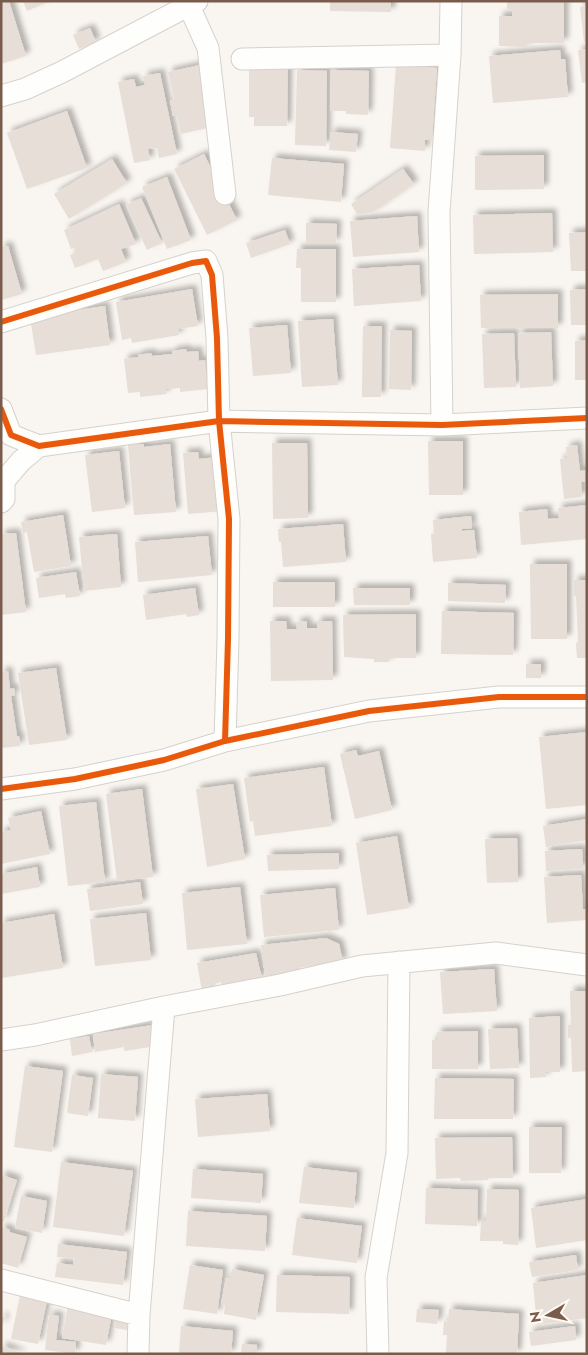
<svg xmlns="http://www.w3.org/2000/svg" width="588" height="1355" viewBox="0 0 588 1355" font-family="Jost,sans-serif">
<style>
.building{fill:#e6ded7;filter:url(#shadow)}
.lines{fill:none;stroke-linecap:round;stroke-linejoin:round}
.street-casing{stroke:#d7d1cb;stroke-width:23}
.street{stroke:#fefefd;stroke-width:21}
.cycleway-casing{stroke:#fffaf3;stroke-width:9}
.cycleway{stroke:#e8590c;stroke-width:6}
</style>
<defs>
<filter id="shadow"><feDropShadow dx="4.5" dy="-4.5" stdDeviation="2.5" flood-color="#0004"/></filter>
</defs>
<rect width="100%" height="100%" fill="#f9f5f0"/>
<path class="building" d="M1,1H9L26,56L1,64Z
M23,1H50L27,11Z
M330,1H391V12L330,11Z
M507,1H564V43H527V47L499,46V16H512V9H507Z
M587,6V41L584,42L580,7Z
M90,28L96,42L79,49L73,35Z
M587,49V82L582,83L578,50Z
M560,50L561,59H565L568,97L493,103L489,56Z
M255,60L288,61L287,126H254V117H249V69L254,70Z
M200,65L212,127L181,134L177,116H173L170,100H174L168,72Z
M396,65L437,68L432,140H425V151L390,148Z
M297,70L327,71L326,146L295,145Z
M331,70L369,71L368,115L346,114V111H330Z
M160,73L177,154L159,158L157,148L148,149L150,160L134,163L118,82L134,79L136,87L145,85L143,76Z
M67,111L87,168L27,189L7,133Z
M331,132L358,134L356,152L329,150Z
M204,154L237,220L207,235L174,169Z
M544,155V189L475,190V156Z
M272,158L344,164L341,202L268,195Z
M112,159L127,183L69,219L54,194Z
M403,169L414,184L372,213L357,214L351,204Z
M167,177L191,240L167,249L142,187Z
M141,198L162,243L147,250L126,205Z
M119,204L136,244L121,249L126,262L103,271L98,259L75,268L70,255L76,253L74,248L71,249L64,230Z
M552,213L553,252L474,254L473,215Z
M417,216L419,252L353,257L350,221Z
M306,223L337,224L336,243H306Z
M285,230L290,244L251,258L246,243Z
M587,232V271H571L569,233Z
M8,246L22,294L1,300V247Z
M297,249H336V302H301V268H296Z
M419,265L421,301L354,306L352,269Z
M192,289L198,326L178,329L179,335L132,343L131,338L122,340L116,302Z
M587,289V325H571L570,290Z
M558,294V328H481L480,295Z
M105,306L110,345L36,355L30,317Z
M333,319L338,385L302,387L298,321Z
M287,325L291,373L253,376L249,328Z
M363,326H382L381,397H362Z
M390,330L412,331L411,390L389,389Z
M551,332L553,386L520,388L518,333Z
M514,333L516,387L484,388L482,334Z
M587,340V380H575V341Z
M186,349L187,352L198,351L199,361L205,360L208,389L180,392V388L166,389V394L140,397V392L128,393L124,359L138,357V355L151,353L152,356L172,354V351Z
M428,441H463V495H429Z
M272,443H307L308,518L273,519Z
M144,444V447L170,444L176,512L134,515L128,445Z
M577,445L580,471L587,470V481L581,482L582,497L564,499L560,459L567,458L566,447Z
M119,451L125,508L92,512L85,455Z
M198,452L199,459L218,457L223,511L188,514L183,453Z
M587,505V539L521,545L519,512L547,509L548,519L559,518L558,508Z
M63,515L71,566L34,572L27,532L23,533L21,522Z
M471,516L472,528L462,529V531L474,530L477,558L433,562L431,534H434L433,520Z
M343,524L346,562L283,567L281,542H279L278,529Z
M16,533L26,612L1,615V534Z
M117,534L121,587L84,591L79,537Z
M208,536L212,575L138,582L135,542Z
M530,564H567V639H531Z
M76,572L80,596L66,598L65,594L39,598L36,578Z
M574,580H587V658H577L576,643L578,642L576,596H574Z
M273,582H335V607H273Z
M448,583L506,585L505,603L448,601Z
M195,588L199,615L187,617L186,614L146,620L143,595Z
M353,588H410V605H354Z
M442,611L514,613L513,655L441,654Z
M416,614V658H389V662H374V659L344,657L343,615Z
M270,621H286L287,629H297L296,622L307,621V628H317V621H332L333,680L271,681Z
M526,664H541V678H526Z
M56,668L67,740L29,745L18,673Z
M8,671L10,689L14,688L15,695L11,696L17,736H19L20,746L1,748V672Z
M587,732V805L546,809L539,737Z
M356,750L358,756L379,751L392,810L355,819L340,754Z
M324,767L332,826L255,836L253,821L250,822L244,778Z
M233,784L245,859L207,867L196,789Z
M142,789L153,877L117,881L106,794Z
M96,802L105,882L68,886L59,806Z
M41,811L50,854L1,864V832L11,830L8,818Z
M587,819V840L546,847L543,826Z
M397,836L409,908L367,915L356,843Z
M517,838L518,882L487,883L485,839Z
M582,849L583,869L546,871L545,851Z
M339,853V869L268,871L267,855Z
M37,867L40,887L1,894V874Z
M581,875L583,909H586L587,920L547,923L544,877Z
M140,882L143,904L90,911L87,889Z
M240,887L247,944L187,950L182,893Z
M335,888L339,930L264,937L260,895Z
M146,913L151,960L95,966L90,919Z
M54,914L63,968L1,978V923Z
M326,938L339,944L343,962L296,968V972L265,976L261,945Z
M256,953L262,979L222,987L221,982L209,985L210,990L202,991L197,963Z
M494,969L497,1011L443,1014L440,972Z
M570,991H587V1071L572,1072L571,1038H568V1025H571Z
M560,1016V1072H546V1077L530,1078L529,1018Z
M153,1025L156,1046L124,1051V1047L95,1052L93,1034Z
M517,1028L519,1068L490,1069L488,1029Z
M478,1031V1069H432V1040H437V1032Z
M89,1036L92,1052L72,1056L70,1039Z
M25,1066L63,1071L52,1152L14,1147Z
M101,1074L138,1077L135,1121L98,1118Z
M72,1075L93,1078L88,1116L67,1113Z
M435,1078L514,1079L513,1119H434Z
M267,1094L270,1131L198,1137L195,1099Z
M529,1127H562L561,1173H529Z
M512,1137L513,1178H488L489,1180L461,1181L460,1178L436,1179L435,1138Z
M61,1162L133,1171L124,1236L53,1227Z
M304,1167L357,1173L354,1208L299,1203Z
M193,1169L263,1174L261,1203L191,1198Z
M1,1175L17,1180L4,1222L1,1221Z
M426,1188L478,1190L477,1226L425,1224Z
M487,1189L519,1190L518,1245L503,1244V1241H480L481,1221H486Z
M21,1196L47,1201L42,1233L15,1228Z
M587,1199V1240L536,1248L531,1208Z
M188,1211L267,1216L265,1251L186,1246Z
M297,1218L362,1226L357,1263L292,1255Z
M1,1227L10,1230L9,1232L27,1237L18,1268L1,1263Z
M58,1244L127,1252L123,1285L55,1277L57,1263L73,1265L74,1258L57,1257Z
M576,1255L578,1270L532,1277L529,1262Z
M190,1265L223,1270L217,1314L183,1309Z
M232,1269L264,1275L256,1320L224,1314L225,1305L221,1304L226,1278L230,1279Z
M277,1275L350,1277L349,1314L276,1312Z
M587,1275V1318L537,1325L533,1283Z
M21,1291L48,1296L38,1344L11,1339Z
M68,1305L112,1313L106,1345L62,1338Z
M417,1309L439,1310L437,1324L416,1322Z
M449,1309L519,1314L517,1354H446L447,1335H443L444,1321L448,1322Z
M116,1314L130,1316L128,1330L114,1328Z
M49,1315L59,1316L56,1340L76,1342L75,1354L45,1350Z
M1,1316L5,1318L1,1328Z
M181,1326L233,1331L231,1354H179Z
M575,1326L576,1340L531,1346L529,1332Z
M242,1344L257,1345V1354H241Z
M2,1346L23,1354H1Z"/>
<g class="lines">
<defs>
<path id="street" d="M189,6L208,48L225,194
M242,59L450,55
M1,96L25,89L62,72L197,1
M1,322L192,263L206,261L212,275L217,338L219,421L229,519L228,639L225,741
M1,409L11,435L39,446L219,421L442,425L587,418
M442,425L439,212L450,55L451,1
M1,502L4,499V481L21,461L39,446
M1,789L75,779L164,760L225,741L369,711L499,697H587
M1,1040L35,1035L164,1007L280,985L362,966L496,953L587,965
M1,1280L139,1315
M138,1354L139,1315L164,1007
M378,1354L376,1278L397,1153L399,962"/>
</defs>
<use href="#street" class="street-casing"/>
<use href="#street" class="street"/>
<defs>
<path id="cycleway" d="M1,322L192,263L206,261L212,275L217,338L219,421L229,519L228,639L225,741
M1,409L11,435L39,446L219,421L442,425L587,418
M1,789L75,779L164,760L225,741L369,711L499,697H587"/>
</defs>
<use href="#cycleway" class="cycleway-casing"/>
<use href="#cycleway" class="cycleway"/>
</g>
<rect width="588" height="1355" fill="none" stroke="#7a5c4d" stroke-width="5"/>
<g transform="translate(548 1315) rotate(261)" stroke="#fffaf3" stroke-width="4" paint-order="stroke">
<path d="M0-4L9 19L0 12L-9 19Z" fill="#7a5c4d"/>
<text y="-8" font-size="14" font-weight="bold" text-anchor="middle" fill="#7a5c4d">N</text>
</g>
</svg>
